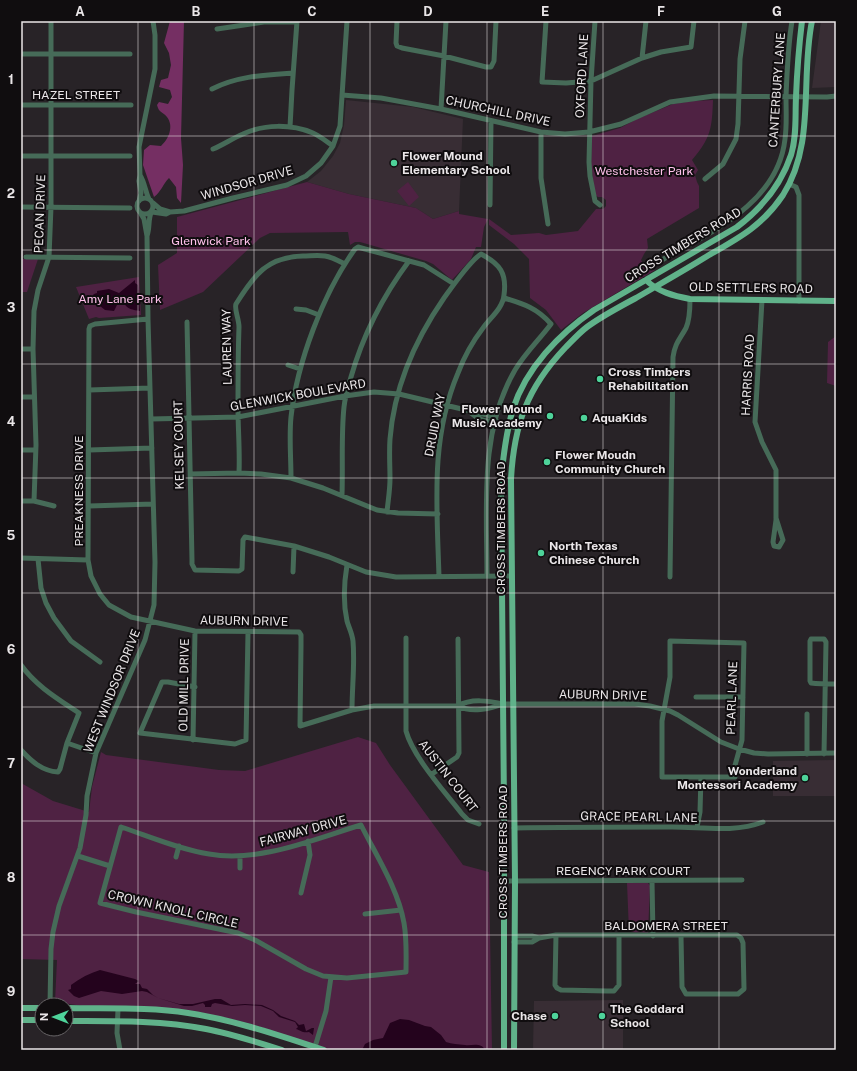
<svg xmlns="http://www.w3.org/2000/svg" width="857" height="1071" viewBox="0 0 857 1071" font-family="'Public Sans',sans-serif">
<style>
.built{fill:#382d34}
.green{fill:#4f2243}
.forest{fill:#752f63}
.water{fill:#24031d}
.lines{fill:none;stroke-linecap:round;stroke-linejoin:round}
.minor{stroke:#466b58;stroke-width:5}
.major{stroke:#60b28a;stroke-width:6}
.grid{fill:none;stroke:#eae6e8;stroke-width:1;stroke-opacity:0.55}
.poi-dot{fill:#4ed39a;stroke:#100d0f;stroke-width:1.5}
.labels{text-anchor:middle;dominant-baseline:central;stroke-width:4;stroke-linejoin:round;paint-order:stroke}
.street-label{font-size:12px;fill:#eae6e8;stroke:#100d0f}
.poi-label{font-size:12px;font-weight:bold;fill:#eae6e8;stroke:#100d0f;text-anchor:start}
.park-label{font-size:12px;fill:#ffc1eb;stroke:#100d0f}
.neatline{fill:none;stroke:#eae6e8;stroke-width:1.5}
.grid-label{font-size:13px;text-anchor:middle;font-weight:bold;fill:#eae6e8}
</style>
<rect width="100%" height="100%" fill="#282327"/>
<path class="built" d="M821,21H836V87L812,88Z
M346,100L413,107L463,119L459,211L433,219L416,208L349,194L307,182L321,171L333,156L340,143L344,125Z
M835,760L836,761V796H773V761Z
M623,1000V1050H533L534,1001Z"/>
<path class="green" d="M713,100C712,128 711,138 692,160L698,170L695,175L697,182L699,186V208L647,239L648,248L644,254L641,260L644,265L655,270L583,313L561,330L546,310L530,298L529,259L514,244L489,225V219L511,235L539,233L546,235L578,231L596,209H603L606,206V200L602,197H598L595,195L591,164L592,136L620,128L637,119L673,104L693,101Z
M307,182L349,194L416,208L433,219L459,211V214L488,219L484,227L481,247H476L471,259L452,280L433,264L426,261L360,242H355L350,245L348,232L270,233L260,238L203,292L160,310L158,265L177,253V217Z
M408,182L419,197L409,206L397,191Z
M21,259H38L27,292H21Z
M139,277L141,315L99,318L96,317L89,319L76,287Z
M836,336V386L827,383L828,342Z
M358,737L376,743L390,765L463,865L489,872L492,1050H331L248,1023L194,1011L83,1006L55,1002L57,960L21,959V783L53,801L89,812L92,787L101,752L106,755L219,770L245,771Z
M627,883H648L650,886L648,933L629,932Z"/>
<path class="forest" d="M170,21H184L181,138L183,165L181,203L177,198L176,187L169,178C163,184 161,192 154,197L143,165L144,150L150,145L161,146C169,139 174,126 167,117C162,111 159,113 157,105L159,102L168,104L172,97L170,90L159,87L161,80L168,78L171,65L169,53L164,43Z"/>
<path class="water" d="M135,280V283L138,285L140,311C133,310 127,309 124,303L121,302L118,303L114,311L105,310L100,306L90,301V298L94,294L97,293V291L109,289L119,293Z
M100,970L135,979L139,981L135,984H140L142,988L147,989L153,995L158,998L179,1004H193L215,999H221L231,1005L245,1004L262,1005L273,1010L281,1016L295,1021L299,1025L304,1024L306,1031L312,1028H314L313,1035L309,1032C302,1033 302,1031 296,1029L298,1027L295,1022L279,1017L273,1011L261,1006L245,1005L232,1006L215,1003L212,1004L211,1007H205V1005L203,1003L192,1006H184L158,998L147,992L142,991L122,994L101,991L79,998L74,996L68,990L71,989V985C80,978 90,973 100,970Z
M400,1019L409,1020L425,1026L431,1027L441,1035L446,1042C452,1044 458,1044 465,1045C472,1046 481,1042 485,1050H362L365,1044L373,1040L383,1038L390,1023Z"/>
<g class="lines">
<path class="minor" d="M397,21L396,43L397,46L402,48L444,56L486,67H491L494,61L496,21
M546,21L542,82L566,83L591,81L642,58L661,52L691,47L694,21
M595,21L591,81L589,162L590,176L595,201L600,205
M217,29L264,22H297
M21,54H130
M642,58L646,21
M212,89C237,76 265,75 293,73
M342,95L381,98L441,109L541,132L565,134L589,132L621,124L670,102L714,96L827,97L836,96
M21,105H131
M441,109L446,21
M290,127L292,90L297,21
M541,132V178L548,224
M213,149C223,145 233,138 243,134C264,124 291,124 313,133C320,136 327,142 333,146
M21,156H130
M140,175C145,183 145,191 149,199
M705,179L723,164L736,139L738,124L740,59L745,21
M789,184L796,187L799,195V301
M137 206a8 8 0 1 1 16 0a8 8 0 1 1-16 0Z
M139,201L141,193L139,181L140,175L139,147L155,69V35L153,21
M490,205L491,121
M21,207L130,208
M152,212L166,214L170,212L160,209L153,203
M170,212L184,211L233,198L287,185L306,176L321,163L333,146L340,126L347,21
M147,236C150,228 148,220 151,213
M26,257L130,258
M653,262L662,260C711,232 778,203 785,139C787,125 786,111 786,97C787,71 788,46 792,21
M762,300L755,422L762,442L776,470V520L773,542L774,546L779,547L783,540L776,518
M296,309L306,310L319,315
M148,319L95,324L90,326L89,329L88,560L91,576L100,594L109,605L131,617L195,631L299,632L301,635V646L300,726L352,710L374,706H458C471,713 490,709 503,704
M187,322L192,560V564L195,570L239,571L242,569L243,540L245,537L294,546L329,557L366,572L396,577L512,576
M21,349H33
M288,365L300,369
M89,390L150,388
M21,397H34
M471,413C477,418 486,423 494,420
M151,419L238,417L345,396L374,392L399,394L491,416L494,420L518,429
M21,450H35
M89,450L152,448
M239,473C240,451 238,430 238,408C238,381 238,354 239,327C239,319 234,309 236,304C254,275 267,257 303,256C310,256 318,255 325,256C332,257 339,261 345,264
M190,474L239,473L261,474L291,478L323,488L377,510L398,513L438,514
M291,478C291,458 289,437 291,417C297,363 323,293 355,249L358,247L365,249L424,265L454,284
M342,495C343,466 341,436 344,407C345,397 348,387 351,377C363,335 383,296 409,261
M21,501H34L54,506
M34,501L36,445L33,349L34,311L38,290L49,257L51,207V21
M89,506L153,504
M387,512C388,501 390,490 390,479C390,466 389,452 390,439C394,388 415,340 444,298C452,287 470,261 481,254C500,264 507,273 504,295C503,308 490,318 483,328C473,341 464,357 458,373C430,439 437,506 439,577
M21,558L88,560
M38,559L41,588L46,603L54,618L71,641L100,662
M347,565C344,583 343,603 347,621C349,628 352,633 353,641C355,664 352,687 352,710
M293,572L294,546
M487,576C487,506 479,432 515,370C526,352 539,340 551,324C537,308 524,304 504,298
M670,577L673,357C675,343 680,339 686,328C690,319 690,308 690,299
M406,638V731C413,757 445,792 462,814L468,820L479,824
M670,641L744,643L742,740L734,769L735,777H662V721L670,677Z
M21,665C36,686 58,699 79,713L67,743L60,769L58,772C42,771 31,761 21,750
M195,687L168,682H162L140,733L235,744L246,740L248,632
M696,697H743
M458,706C471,698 489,701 503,704H635L650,706L670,711L678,715L721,742L739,749L754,753L768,754L836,753
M193,740L195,631
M67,743L96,753
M807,754V714
M824,754L826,642L824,639H811L810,641V681L811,683C819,684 828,684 836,684
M432,774L457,757L459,753L458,639
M361,825C377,857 398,889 404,923C407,940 406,956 406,972L347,978L323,976L306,969L255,940L238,933L136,912L100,903L121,827C148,836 181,850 209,854C259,863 314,839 361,825Z
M697,827L700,812L701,777
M514,828C567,827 620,827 672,827C702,827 734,833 763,822
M78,856L110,866
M176,857L179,846
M240,868V856
M504,881L742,880
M652,881L653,936
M301,893L310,855L308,841
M365,914L401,910
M556,935L555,985L557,988L561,990L607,991H614L619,985V936
M539,938L556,935H737L741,938L743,943L744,989L738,994H686L682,987L681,936
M514,942H532L539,938L532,936H515
M50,1005L51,949L53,932L59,906L80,848L86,815L87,796L96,753L145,640L154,605L155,562L148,319L147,236L144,219L141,214
M118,1009L117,1033L120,1050
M314,1050L326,1011L331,977"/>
<path class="major" d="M646,280C658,292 674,296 690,299L836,301
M21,1008H42
M66,1008C107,1009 148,1007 188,1013C235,1020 280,1036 324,1050
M21,1020H42
M66,1021C113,1021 160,1020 206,1029C232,1034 257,1042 282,1050
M504,1050V807L501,482C503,457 506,433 513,409C526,368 559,334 594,310L737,227C762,208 781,185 791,155C797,136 795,116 796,97C797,72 799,46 802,21
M514,1050L515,881L511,479C514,425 527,388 565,348C572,341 579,333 587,327C602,316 619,307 636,298C660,284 685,270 709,255C739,238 763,225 783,195C816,143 800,79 812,21"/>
</g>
<path class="grid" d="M138,21V1050M254,21V1050M370,21V1050M487,21V1050M603,21V1050M719,21V1050M21,136H836M21,250H836M21,364H836M21,478H836M21,593H836M21,707H836M21,821H836M21,935H836"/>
<g class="poi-dot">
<circle cx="394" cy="163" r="4"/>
<circle cx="600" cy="379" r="4"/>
<circle cx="550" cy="416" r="4"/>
<circle cx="584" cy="418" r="4"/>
<circle cx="547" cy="462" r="4"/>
<circle cx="541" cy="553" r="4"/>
<circle cx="805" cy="778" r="4"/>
<circle cx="555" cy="1016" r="4"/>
<circle cx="602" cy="1016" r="4"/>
</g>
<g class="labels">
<g class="street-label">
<text transform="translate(582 76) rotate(-87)">OXFORD LANE</text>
<text transform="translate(777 90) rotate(-86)">CANTERBURY LANE</text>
<text x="76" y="95">HAZEL STREET</text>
<text transform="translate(498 111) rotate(12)">CHURCHILL DRIVE</text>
<text transform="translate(247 183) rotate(-16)">WINDSOR DRIVE</text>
<text transform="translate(40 214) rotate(-88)">PECAN DRIVE</text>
<text transform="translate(683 245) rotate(-31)">CROSS TIMBERS ROAD</text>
<text transform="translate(751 288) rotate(1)">OLD SETTLERS ROAD</text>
<text transform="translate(227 347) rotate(-91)">LAUREN WAY</text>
<text transform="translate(748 375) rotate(-87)">HARRIS ROAD</text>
<text transform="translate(298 395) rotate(-10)">GLENWICK BOULEVARD</text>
<text transform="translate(435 425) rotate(-79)">DRUID WAY</text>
<text transform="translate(179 445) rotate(-91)">KELSEY COURT</text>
<text transform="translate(79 491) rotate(-90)">PREAKNESS DRIVE</text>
<text transform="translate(501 528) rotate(-90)">CROSS TIMBERS ROAD</text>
<text transform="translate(244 621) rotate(1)">AUBURN DRIVE</text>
<text transform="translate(184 685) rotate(-89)">OLD MILL DRIVE</text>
<text transform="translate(112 691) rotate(-68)">WEST WINDSOR DRIVE</text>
<text transform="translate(603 695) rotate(1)">AUBURN DRIVE</text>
<text transform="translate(732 698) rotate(-88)">PEARL LANE</text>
<text transform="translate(448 776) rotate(52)">AUSTIN COURT</text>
<text transform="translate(639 817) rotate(1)">GRACE PEARL LANE</text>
<text transform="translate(303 831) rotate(-15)">FAIRWAY DRIVE</text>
<text transform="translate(503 852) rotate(-90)">CROSS TIMBERS ROAD</text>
<text x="623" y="871">REGENCY PARK COURT</text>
<text transform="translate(173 909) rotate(13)">CROWN KNOLL CIRCLE</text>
<text x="666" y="926">BALDOMERA STREET</text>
</g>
<g class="poi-label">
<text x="402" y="156">Flower Mound<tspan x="402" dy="14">Elementary School</tspan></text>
<text x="608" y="372">Cross Timbers<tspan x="608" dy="14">Rehabilitation</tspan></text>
<text x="542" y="409" text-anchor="end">Flower Mound<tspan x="542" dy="14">Music Academy</tspan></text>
<text x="592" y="418">AquaKids</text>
<text x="555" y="455">Flower Moudn<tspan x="555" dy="14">Community Church</tspan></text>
<text x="549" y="546">North Texas<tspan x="549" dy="14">Chinese Church</tspan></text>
<text x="797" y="771" text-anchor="end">Wonderland<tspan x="797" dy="14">Montessori Academy</tspan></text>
<text x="610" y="1009">The Goddard<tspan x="610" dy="14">School</tspan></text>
<text x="547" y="1016" text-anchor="end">Chase</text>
</g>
<g class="park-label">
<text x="644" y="171">Westchester Park</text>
<text x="211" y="241">Glenwick Park</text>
<text x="120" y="299">Amy Lane Park</text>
</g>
</g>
<rect width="857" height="1071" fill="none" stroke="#100d0f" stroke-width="44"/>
<g transform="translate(54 1017) rotate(270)"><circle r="19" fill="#100d0f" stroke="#676466"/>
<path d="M0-3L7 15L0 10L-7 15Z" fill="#4ed39a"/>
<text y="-6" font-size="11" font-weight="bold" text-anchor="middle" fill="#eae6e8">N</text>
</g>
<rect x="22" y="22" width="813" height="1027" class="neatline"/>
<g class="grid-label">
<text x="80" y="16">A</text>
<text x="196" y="16">B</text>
<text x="312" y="16">C</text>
<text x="428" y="16">D</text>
<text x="545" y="16">E</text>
<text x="661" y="16">F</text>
<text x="777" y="16">G</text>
<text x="11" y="84">1</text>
<text x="11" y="198">2</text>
<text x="11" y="312">3</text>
<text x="11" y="426">4</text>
<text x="11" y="540">5</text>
<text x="11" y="654">6</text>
<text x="11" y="768">7</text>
<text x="11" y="882">8</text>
<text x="11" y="996">9</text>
</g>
</svg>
